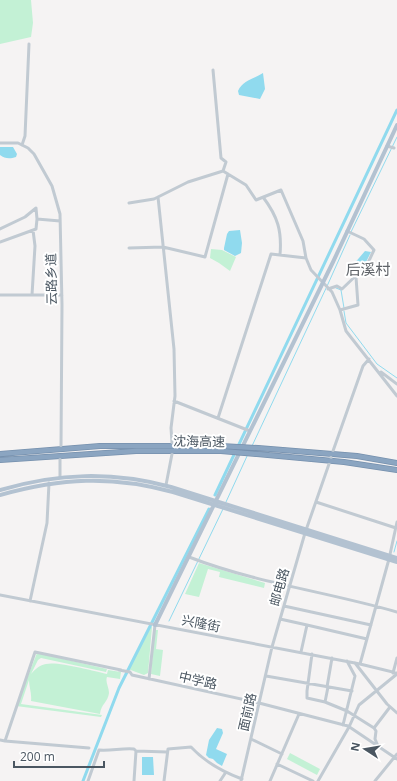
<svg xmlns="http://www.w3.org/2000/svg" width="397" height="781" viewBox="0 0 397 781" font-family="'Open Sans','Noto Sans SC',sans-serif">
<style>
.green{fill:#c3f1d5}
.water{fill:#90daee}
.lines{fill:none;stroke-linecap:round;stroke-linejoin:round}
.stream{stroke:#90daee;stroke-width:1}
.canal{stroke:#90daee;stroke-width:3}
.highway-casing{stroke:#7690ad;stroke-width:6}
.minor{stroke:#c1cad2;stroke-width:3}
.major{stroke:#b3c2d1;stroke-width:4}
.highway{stroke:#8ba5c1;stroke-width:4.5}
.highway-bridge-casing{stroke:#7690ad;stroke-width:6;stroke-linecap:butt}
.highway-bridge{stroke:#8ba5c1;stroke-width:4.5}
.labels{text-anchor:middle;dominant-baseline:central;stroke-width:4;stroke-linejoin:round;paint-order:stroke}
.street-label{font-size:13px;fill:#4a5661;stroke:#fff}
.quarter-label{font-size:15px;fill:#5f6368;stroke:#fff}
</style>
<rect width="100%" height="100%" fill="#f5f3f3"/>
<path class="green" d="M0,0H31L33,23L31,37L0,44Z
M211,249L222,250L236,257L230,271L219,263L210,258Z
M199,563L265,583L264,588L219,577L220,572L208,569L199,597L185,594Z
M150,626L152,627L148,673L144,675L128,669Z
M155,630H158L156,649L163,650L160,676L151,674Z
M37,653L107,669L106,672L41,658L38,660L31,674C35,669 40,665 46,664C57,661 94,671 107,674L108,670L121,672L120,679L107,677C105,682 109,687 109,693C108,702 101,704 100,714L31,701C32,694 29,687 29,680L21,704L102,715L101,717L16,706Z
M290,753L320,769L317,775L287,759Z"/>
<path class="water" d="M263,73L265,89L260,99L239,95L238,91C243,80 254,79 263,73Z
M0,147H13L17,154L16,157C10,159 5,159 0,155Z
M240,230L242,243L241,253L235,256L224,250V248L227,234L229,231Z
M365,251L371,252L364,266L357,271L353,265Z
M217,728L222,729L223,733L216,749L227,754L222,766L217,763L213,759L209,758L206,755L209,740Z
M142,757H153L154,775H142Z"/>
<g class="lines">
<path class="stream" d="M351,232L397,137
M336,288L341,290L344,308
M344,311L346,323L377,364L397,378
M252,446L328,284L350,235
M226,502L248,454
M394,552L397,541
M169,621L223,509"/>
<path class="canal" d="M215,495L397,110
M83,781L119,688L209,509"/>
<defs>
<path id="highway" d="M258,448L357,456L397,463
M0,454L100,446H221
M257,454L344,462L397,470
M0,460L136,451H221"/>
</defs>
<use href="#highway" class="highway-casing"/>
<path class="minor" d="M213,70L221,158L226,162L223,171
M0,143H18L28,148L34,154L52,186L60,214L62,305L61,446
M22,145L25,136L29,44
M387,146L394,148
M158,197L174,349L175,396L171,428L172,443
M263,197C278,217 282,231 280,255
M129,203L154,199L188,182L223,171L246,185L256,200L281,190L303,241L306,258L311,270L332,292L340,310L346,331L397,396
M0,229L25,217L36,208L37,219L60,221
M0,242L36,229L37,219
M129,248L163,247L205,257L228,174
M328,289L337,286L342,289L367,265L374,250L364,239L347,231
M0,295H62
M32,295L35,246L33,230
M340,310L358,305L356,277
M381,372L397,384
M174,401L250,431
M218,418L271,254L306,258
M333,451L363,366L369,359
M331,458V457
M60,477V459
M166,485L172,454
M316,502L396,528
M189,557C256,583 328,592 397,612
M0,595L360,664L397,673
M30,601L47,523L49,483
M284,606L371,625
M280,619L307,625L301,652
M307,625L367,639
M312,654L307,691V698L325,702L347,711L374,728L376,731L375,739L378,746
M355,663L387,704L397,713
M360,664L389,559L397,522
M119,670L130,672L132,675L259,703L348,726L397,759
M393,673L397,658
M266,676L352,691
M149,679L155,625
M327,687L332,658
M325,702L328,687
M343,725L355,676L347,661
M374,728L390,707
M251,739L282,754
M0,740L5,741L35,652L121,670
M5,741L89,748
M277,764L313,781
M88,781L99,750C111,751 122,748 134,749L136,751
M134,781L136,751L167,752
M164,781L168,749L191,747C205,762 223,772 242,779
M220,781L226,772
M241,781L272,647L305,533L329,464
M270,781L299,714
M318,781L349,727L359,705L397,674
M375,781L397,754"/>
<path class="major" d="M0,490C58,473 112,471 171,487L397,558
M0,495C61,478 111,475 173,492L397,562
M155,625L333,262L397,125"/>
<use href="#highway" class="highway"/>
<defs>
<path id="highway-bridge" d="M221,446L258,448
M221,451L257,454"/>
</defs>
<use href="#highway-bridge" class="highway-bridge-casing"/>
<use href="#highway-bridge" class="highway-bridge"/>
</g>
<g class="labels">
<g class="street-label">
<text transform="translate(51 279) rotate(-91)">云路乡道</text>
<text transform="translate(199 441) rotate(1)">沈海高速</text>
<text transform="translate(279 587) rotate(-74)">邮电路</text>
<text transform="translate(201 623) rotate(11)">兴隆街</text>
<text transform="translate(198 680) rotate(13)">中学路</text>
<text transform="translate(247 712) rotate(-77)">面前路</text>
</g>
<g class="quarter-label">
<text x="368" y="269">后溪村</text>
</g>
</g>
<g transform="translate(365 749) rotate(282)" stroke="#ffffff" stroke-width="3" paint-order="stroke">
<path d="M0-3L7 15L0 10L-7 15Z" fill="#4a5661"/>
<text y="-6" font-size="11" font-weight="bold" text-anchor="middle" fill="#4a5661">N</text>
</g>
<path d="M14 761v6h90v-6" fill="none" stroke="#4a5661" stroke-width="2"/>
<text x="20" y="761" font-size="12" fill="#4a5661" stroke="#ffffff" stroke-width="3" paint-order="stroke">200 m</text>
</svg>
